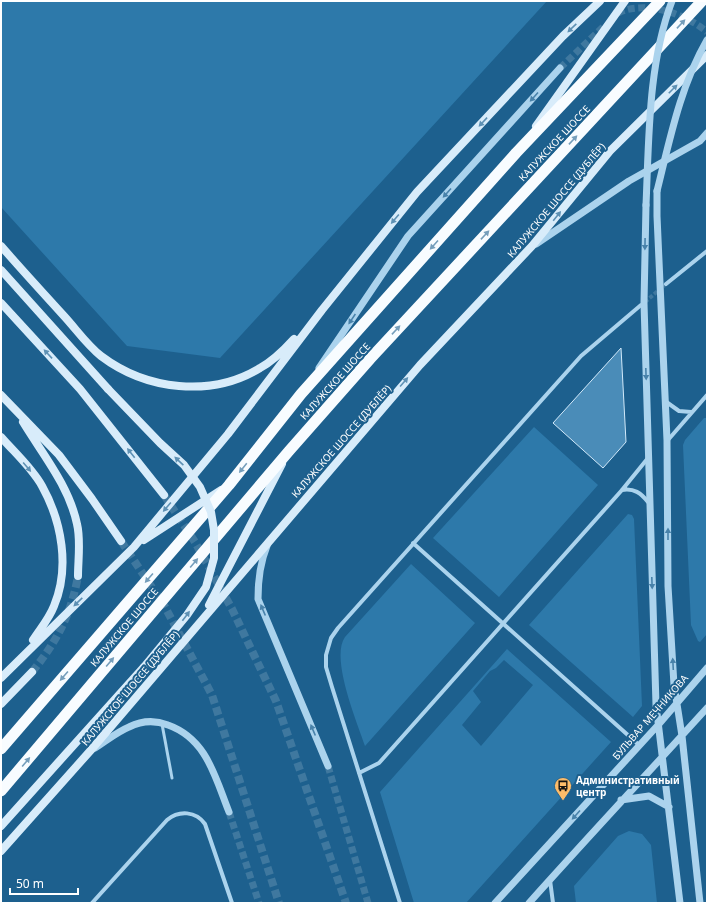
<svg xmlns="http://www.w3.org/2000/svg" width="708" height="904" viewBox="0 0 708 904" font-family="'Noto Sans',sans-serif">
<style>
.green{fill:#2d79aa;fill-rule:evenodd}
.building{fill:#4a8cb8;stroke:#d1e9fa}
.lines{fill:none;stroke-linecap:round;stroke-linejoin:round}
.minor-tunnel{stroke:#3f789f;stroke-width:4;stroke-dasharray:4 2;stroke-linecap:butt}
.tertiary-tunnel{stroke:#3f789f;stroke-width:7;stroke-dasharray:7 3.5;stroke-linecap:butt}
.secondary-tunnel{stroke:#3f789f;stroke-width:8;stroke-dasharray:8 4;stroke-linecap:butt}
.service{stroke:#abd3ed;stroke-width:3}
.minor{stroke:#abd3ed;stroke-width:4}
.tertiary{stroke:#abd3ed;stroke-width:7}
.secondary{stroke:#d8ecfa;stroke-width:8}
.trunk{stroke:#f8fcff;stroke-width:11}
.tertiary-bridge{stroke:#abd3ed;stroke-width:7}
.secondary-bridge{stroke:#d8ecfa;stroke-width:8}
.oneway{fill:#759ebb}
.oneway2{fill:#5e91b4}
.oneway3{fill:#4882aa}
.labels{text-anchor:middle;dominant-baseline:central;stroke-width:4;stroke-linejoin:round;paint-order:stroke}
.street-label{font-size:10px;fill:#fff;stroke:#1d608e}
.poi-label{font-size:10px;font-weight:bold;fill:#fff;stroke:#1d608e;text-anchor:start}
</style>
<rect width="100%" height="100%" fill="#1d608e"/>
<path class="green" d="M1,1H547L220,358L127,346L1,207Z
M704,418H707V634L700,642L698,641L691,625L683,445L685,440Z
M534,427L598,485L499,597L433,538Z
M628,514L632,515L634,519L642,706L633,717L529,625Z
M411,564L475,623L365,746C357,722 330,658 345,637Z
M507,649L611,742L466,903H414L380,792ZM504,660L533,685L481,746L462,725L481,702L473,691L490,671L496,668Z
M629,831L642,834L651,845L657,903H576L574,886L618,836Z"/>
<path class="building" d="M621,348L626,442L603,468L553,423Z"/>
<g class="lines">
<path class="minor-tunnel" d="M645,302L666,284"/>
<path class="tertiary-tunnel" d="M618,13C644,0 685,13 707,32
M560,68L603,27
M328,766L368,903
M229,812L259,903"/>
<path class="secondary-tunnel" d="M164,495L195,542L232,609L276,701L346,903
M121,541L165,607L212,695L279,903
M32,672C57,641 71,615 78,576"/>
<path class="service" d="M162,724L172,778"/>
<path class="minor" d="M666,284L707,251
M665,401L679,411L691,412
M668,440L707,395
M622,490C634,488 641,493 648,502
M413,543L639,745
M359,773L379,763L622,490L648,458
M550,880L553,903
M92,903L167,820C179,810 196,811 205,824L232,903
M400,903L332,687L326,667V655L331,638L338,628L581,356L641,305"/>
<path class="tertiary" d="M657,191V216L667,440L668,586L674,685L682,736L700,903
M646,205L644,303L656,705L680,903
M536,244L629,181L700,141L707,133
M319,368L408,236L560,68
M267,546C260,563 258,580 258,599L328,766
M95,748C106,741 117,732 129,727C141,721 155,720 168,725C207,739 215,777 229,812
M621,800L649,796L669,807
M495,903L659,724L707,668
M529,903C588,837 648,773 707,708"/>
<path class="secondary" d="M536,126L625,1
M1,246C22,270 43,293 64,316C76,329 87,345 101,356C146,390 211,398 260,368C273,361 284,350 294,339
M1,270L108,389
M1,303L80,389L164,495
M1,395L59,455L92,499L121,541
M23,422C43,455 69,486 77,524C81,540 78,560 78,576
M1,437C15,453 32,468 42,486C62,522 70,568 54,606C49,619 40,629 33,640
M144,540L221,490
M209,605L282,464
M1,678L134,547L228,434L322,310L417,192L563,36L600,1
M1,704L32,672
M1,826L144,667
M1,851L91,750L420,365L532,246L610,151L707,55"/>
<path class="trunk" d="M1,749L229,485L301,394L516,153L660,1
M1,791L289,451L370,359L702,1"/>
<path class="tertiary-bridge" d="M657,191C670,139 680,87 707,40
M646,205C649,138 648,64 672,1"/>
<path class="secondary-bridge" d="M108,389L160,443L184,465L200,487L211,512L214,530V558L206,587L187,615L144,667"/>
</g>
<defs><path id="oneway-solid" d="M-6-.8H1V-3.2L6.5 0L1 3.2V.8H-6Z"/></defs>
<g class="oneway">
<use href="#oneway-solid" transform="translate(681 24) rotate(-47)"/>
<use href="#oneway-solid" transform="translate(573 140) rotate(-47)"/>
<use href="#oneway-solid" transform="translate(485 235) rotate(-47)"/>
<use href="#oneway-solid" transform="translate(434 245) rotate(132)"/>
<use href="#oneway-solid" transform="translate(396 330) rotate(-47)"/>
<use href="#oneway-solid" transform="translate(243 468) rotate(129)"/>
<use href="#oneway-solid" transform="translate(194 563) rotate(-50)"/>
<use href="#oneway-solid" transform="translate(149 578) rotate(131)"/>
<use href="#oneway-solid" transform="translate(110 662) rotate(-50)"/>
<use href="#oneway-solid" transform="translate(64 676) rotate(131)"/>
<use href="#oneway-solid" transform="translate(26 762) rotate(-50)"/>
</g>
<g class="oneway2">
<use href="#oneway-solid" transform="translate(572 28) rotate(136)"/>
<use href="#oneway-solid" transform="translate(673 89) rotate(-45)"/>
<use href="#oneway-solid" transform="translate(483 122) rotate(133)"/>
<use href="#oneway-solid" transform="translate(557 216) rotate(-51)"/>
<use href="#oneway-solid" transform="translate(395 219) rotate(130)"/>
<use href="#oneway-solid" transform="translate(48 354) rotate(-133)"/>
<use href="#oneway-solid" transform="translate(404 382) rotate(-49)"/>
<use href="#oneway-solid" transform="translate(131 453) rotate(-128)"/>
<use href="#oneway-solid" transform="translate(179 461) rotate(-137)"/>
<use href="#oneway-solid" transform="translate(27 467) rotate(50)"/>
<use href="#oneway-solid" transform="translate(167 507) rotate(130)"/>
<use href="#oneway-solid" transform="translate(78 602) rotate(136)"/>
<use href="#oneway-solid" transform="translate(186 616) rotate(-53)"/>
</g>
<g class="oneway3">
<use href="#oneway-solid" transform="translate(534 97) rotate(132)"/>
<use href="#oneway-solid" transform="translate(447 193) rotate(132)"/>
<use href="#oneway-solid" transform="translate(645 244) rotate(91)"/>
<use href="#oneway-solid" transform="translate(352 319) rotate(124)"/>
<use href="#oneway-solid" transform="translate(646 374) rotate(88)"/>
<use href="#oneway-solid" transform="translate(668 534) rotate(-90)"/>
<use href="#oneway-solid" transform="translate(652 583) rotate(88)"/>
<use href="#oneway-solid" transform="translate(263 610) rotate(-113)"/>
<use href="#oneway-solid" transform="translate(673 664) rotate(-93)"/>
<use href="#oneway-solid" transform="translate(313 730) rotate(-113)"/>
<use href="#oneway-solid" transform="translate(576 815) rotate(132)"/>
</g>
<defs>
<symbol id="bus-pin" viewBox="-11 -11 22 30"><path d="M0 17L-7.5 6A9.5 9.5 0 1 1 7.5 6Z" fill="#fdbc69" stroke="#1d608e"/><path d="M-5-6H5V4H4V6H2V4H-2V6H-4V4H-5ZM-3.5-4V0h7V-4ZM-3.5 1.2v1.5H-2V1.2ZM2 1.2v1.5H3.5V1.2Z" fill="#111"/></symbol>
</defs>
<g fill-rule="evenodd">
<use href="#bus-pin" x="553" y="776" width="20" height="27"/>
</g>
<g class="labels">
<g class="street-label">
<text transform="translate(554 143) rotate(-47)">КАЛУЖСКОЕ ШОССЕ</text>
<text transform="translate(556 200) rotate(-50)">КАЛУЖСКОЕ ШОССЕ (ДУБЛЁР)</text>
<text transform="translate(335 381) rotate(-48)">КАЛУЖСКОЕ ШОССЕ</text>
<text transform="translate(341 441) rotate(-49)">КАЛУЖСКОЕ ШОССЕ (ДУБЛЁР)</text>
<text transform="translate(124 627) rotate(-50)">КАЛУЖСКОЕ ШОССЕ</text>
<text transform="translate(130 688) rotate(-50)">КАЛУЖСКОЕ ШОССЕ (ДУБЛЁР)</text>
<text transform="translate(650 717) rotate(-49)">БУЛЬВАР МЕЧНИКОВА</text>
</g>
<g class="poi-label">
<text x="576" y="780">Административный<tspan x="576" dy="12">центр</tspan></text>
</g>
</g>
<rect width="708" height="904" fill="none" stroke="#ffffff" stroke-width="4"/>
<path d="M10 888v6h68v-6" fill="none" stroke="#ffffff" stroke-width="2"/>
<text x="16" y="888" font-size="12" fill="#ffffff" stroke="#1d608e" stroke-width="3" paint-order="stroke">50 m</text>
</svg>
